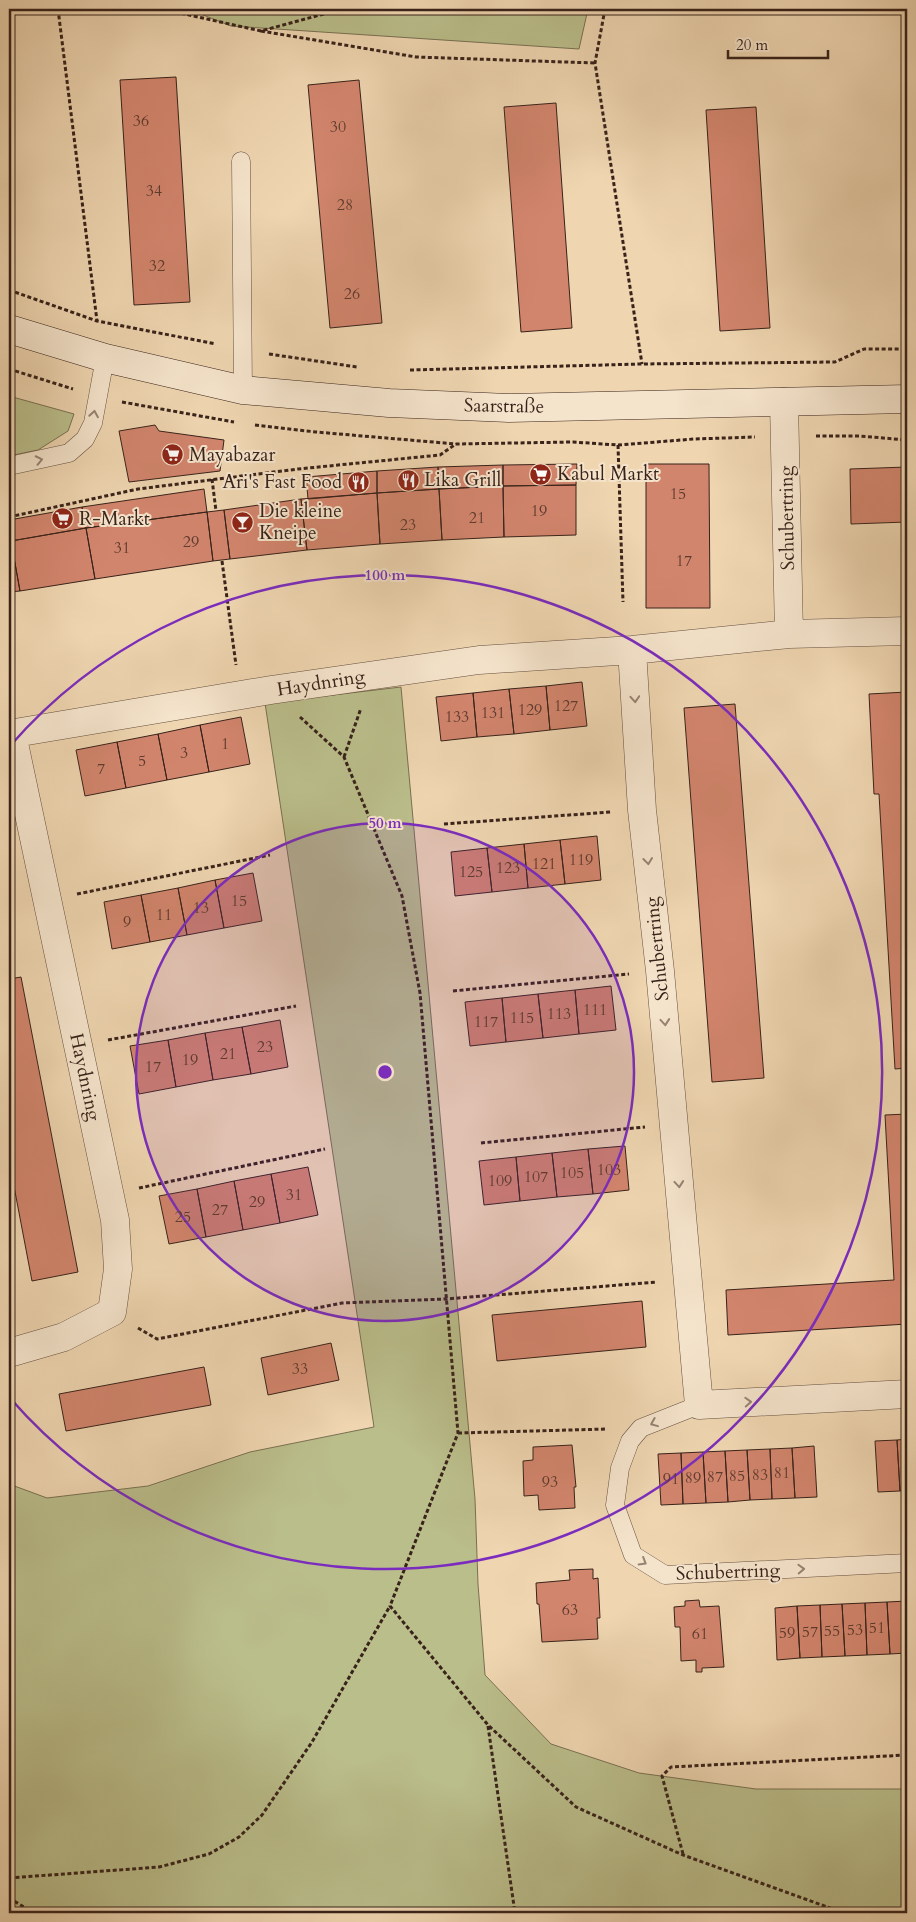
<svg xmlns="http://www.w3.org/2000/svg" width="916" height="1922" viewBox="0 0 916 1922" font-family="Cardo,serif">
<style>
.green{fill:#babe8b;stroke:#797052}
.building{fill:#d2856d;stroke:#38221a}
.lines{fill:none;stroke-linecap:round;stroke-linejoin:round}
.lane-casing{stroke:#664f40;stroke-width:19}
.street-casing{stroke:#664f40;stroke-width:29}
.secondary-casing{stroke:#38221a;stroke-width:29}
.path{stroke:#38221a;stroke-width:3;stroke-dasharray:4 2.5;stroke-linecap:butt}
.lane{stroke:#f5e4cc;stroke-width:18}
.street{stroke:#f5e4cc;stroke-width:28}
.secondary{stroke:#f5e4cc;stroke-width:28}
.oneway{stroke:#968373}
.ring{fill:none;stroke:#7b2cbf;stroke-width:2.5}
.labels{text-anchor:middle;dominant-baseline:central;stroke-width:4;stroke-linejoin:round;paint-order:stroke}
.number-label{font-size:16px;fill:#5e3b2f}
.street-label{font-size:19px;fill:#38221a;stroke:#f5e4cc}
.poi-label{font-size:19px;fill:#38221a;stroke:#f5e4cc;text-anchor:start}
.centre{fill:#7b2cbf;stroke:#f5e4cc;stroke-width:2.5}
.ring-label{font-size:15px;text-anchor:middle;font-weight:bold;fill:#7b2cbf;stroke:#f5e4cc;stroke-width:4;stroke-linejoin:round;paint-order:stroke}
</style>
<rect width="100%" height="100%" fill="#efd6b1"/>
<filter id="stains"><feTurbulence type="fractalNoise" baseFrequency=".004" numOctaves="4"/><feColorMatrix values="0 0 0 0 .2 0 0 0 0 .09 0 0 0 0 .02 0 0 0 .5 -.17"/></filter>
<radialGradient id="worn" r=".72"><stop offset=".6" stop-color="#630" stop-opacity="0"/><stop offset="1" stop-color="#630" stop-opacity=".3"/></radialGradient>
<path class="green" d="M188,9H588L579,49L231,26Z
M9,396L74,414L68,431L38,450L9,456Z
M401,687L475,1499L478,1584L485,1675L551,1744L639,1773L756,1789H907V1913H9V1484L47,1498L148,1486L250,1452L374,1427L265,703Z"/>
<path class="building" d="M176,77L190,302L134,305L120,80Z
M359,80L382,323L330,328L308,85Z
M904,102H907V302Z
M556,103L572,328L521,332L504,107Z
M756,107L770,328L720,331L706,110Z
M155,425L159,431L224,440L220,471L129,482L119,431Z
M577,464L576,485L503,486V465Z
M646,464H709L710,608H646Z
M503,465V486L439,489L438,467Z
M438,467L439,489L377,493V471Z
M907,467V522L851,524L850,469Z
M377,471V493L308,499L306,477Z
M576,485V535L504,537L503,486Z
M503,486L504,537L442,540L439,489Z
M204,489L207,512L86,528L82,507Z
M439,489L442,540L380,544L377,493Z
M377,493L380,544L307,550L301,499Z
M301,499L307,550L230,559L224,510Z
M82,507L86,528L11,541L9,520Z
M224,510L230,559L213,561L207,512Z
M207,512L213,561L95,579L86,528Z
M86,528L95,579L20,591L11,541Z
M9,541H11L20,591L9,592Z
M582,682L587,726L550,730L546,686Z
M546,686L550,730L514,734L509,689Z
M509,689L514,734L477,737L473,693Z
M907,692V1068L895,1069L879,794H874L869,694Z
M473,693L477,737L441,741L436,697Z
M735,704L764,1078L712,1082L684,708Z
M241,717L250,764L209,772L200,725Z
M200,725L209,772L167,780L158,734Z
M158,734L167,780L126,788L117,742Z
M117,742L126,788L85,796L76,750Z
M597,836L601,880L565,884L560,840Z
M560,840L565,884L528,888L524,844Z
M524,844L528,888L492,892L487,848Z
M487,848L492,892L455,896L451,852Z
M253,873L262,921L224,928L215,880Z
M215,880L224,928L187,935L178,888Z
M178,888L187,935L150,942L141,895Z
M141,895L150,942L112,949L104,902Z
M21,977L78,1272L32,1281L9,1160V979Z
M611,986L616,1030L579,1034L575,990Z
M575,990L579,1034L543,1038L538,994Z
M538,994L543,1038L506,1042L502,998Z
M502,998L506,1042L470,1046L465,1002Z
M280,1020L288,1067L251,1074L242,1027Z
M242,1027L251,1074L213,1080L205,1033Z
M205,1033L213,1080L176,1087L168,1040Z
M168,1040L176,1087L139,1094L130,1046Z
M907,1114V1324L728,1335L726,1290L894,1280L885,1115Z
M625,1146L629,1190L593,1194L588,1149Z
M588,1149L593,1194L557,1197L552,1153Z
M552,1153L557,1197L520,1201L516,1157Z
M516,1157L520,1201L484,1205L479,1161Z
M308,1167L318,1215L280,1223L271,1174Z
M271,1174L280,1223L243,1230L234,1181Z
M234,1181L243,1230L206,1237L197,1189Z
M197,1189L206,1237L169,1244L159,1196Z
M642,1301L646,1347L497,1361L492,1315Z
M331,1343L339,1380L268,1395L261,1358Z
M204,1367L211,1405L66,1431L59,1394Z
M907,1439V1490L900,1491L897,1440Z
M897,1440L900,1491L878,1492L875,1441Z
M572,1445L576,1487H574L575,1508L539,1510L538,1495L524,1496L523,1461L533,1460V1447Z
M814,1446L817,1497L795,1498L792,1448Z
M792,1448L795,1498L772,1499L770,1449Z
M770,1449L772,1499L750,1500L747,1450Z
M747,1450L750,1500L728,1502L725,1451Z
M725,1451L728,1502L706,1503L703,1452Z
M703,1452L706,1503L683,1504L681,1453Z
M681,1453L683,1504L661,1505L658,1454Z
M593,1569V1579L598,1578L600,1618H597L598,1639L542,1642L539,1604H537L536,1583L570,1580L569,1570Z
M699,1600L700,1607L719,1606L724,1667L702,1668V1672H696V1660L681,1661L680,1627H675L674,1607L685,1606V1601Z
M907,1601V1653L890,1654L887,1602Z
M887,1602L890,1654L867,1655L865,1603Z
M865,1603L867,1655L845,1656L842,1604Z
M842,1604L845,1656L822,1657L820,1605Z
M820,1605L822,1657L800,1658L797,1606Z
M797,1606L800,1658L777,1660L775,1608Z"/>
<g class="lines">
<defs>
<path id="lane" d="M241,161L243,390
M9,466L69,453L85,439L93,423L105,358
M699,1405L641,1428L630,1441L620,1468L615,1505L633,1555L665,1575L907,1563"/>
<path id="street" d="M784,402L789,634
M632,650L642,810L660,971L699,1405L907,1394
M9,734L271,690L479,660L632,650L789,634L907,631
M9,1353L64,1337L112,1312L118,1269L115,1220L12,734"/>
<path id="secondary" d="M9,329L105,358L243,390L389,403L509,408L907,399"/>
</defs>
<use href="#lane" class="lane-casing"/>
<use href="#street" class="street-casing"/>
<use href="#secondary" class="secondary-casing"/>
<path class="path" d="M58,9L97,321
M162,9L261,31L342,9
M605,9L595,63L642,364
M261,31L416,57L595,63
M9,290L97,321L216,344
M269,354L357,367
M9,369L73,389
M410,370L642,364L835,362L864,349H907
M122,402L234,422
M255,425L316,432L456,444L573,442L618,445L694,439L755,437
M816,436H859L907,440
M618,445L623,602
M212,479L216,511
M9,517L138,489L298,469L440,455L456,444
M222,561L236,665
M300,717L344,757L402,896L420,993L458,1433L390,1606L488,1725L576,1807L683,1855L844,1913
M344,757L361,708
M444,824L611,812
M77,894L270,855
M453,991L629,974
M108,1040L296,1006
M481,1143L645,1127
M139,1188L325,1149
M138,1328L157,1339L342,1303L446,1299L657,1282
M458,1433L607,1429
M488,1726L515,1913
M683,1854L662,1776L671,1767L907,1755
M9,1878L159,1867L209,1854L239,1837L262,1815L312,1742L390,1606
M9,1898L34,1913"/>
<use href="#lane" class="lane"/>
<use href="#street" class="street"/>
<use href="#secondary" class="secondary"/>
</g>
<defs><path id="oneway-chevron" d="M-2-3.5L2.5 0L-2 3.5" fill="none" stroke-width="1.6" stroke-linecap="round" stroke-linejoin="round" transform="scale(1.25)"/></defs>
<g class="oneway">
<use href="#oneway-chevron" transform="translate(94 414) rotate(-81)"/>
<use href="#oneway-chevron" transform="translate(39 460) rotate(-12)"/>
<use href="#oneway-chevron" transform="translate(635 699) rotate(86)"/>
<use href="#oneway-chevron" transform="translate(648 861) rotate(83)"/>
<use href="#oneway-chevron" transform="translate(665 1022) rotate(85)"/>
<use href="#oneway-chevron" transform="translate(679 1184) rotate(85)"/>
<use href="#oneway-chevron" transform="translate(748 1402) rotate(-3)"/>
<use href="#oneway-chevron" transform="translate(654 1423) rotate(158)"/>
<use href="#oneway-chevron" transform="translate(643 1562) rotate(31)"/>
<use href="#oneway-chevron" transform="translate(801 1569) rotate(-2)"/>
</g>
<circle cx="385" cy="1072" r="249" fill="#7b2cbf" fill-opacity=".12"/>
<g class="ring">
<circle cx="385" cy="1072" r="249"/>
<path d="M10 746A497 497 0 1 1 10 1398"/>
</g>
<defs>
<symbol id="supermarket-disc" viewBox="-11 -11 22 22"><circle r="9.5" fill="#8f2418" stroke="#f5e4cc"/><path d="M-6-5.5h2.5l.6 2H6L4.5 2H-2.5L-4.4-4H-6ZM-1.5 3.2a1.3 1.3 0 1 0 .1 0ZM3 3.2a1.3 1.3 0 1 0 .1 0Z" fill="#fff"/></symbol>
<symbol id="restaurant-disc" viewBox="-11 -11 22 22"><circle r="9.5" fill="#8f2418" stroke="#f5e4cc"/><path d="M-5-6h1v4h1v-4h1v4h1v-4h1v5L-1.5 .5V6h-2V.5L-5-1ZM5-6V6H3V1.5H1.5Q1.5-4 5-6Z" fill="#fff"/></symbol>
<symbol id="bar-disc" viewBox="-11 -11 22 22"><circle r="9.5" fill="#8f2418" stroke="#f5e4cc"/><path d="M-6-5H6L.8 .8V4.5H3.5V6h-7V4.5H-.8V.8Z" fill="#fff"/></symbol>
</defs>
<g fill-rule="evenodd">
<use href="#supermarket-disc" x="160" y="442" width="25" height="25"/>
<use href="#supermarket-disc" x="528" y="462" width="25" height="25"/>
<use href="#restaurant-disc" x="396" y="468" width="25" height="25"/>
<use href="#restaurant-disc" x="346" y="470" width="25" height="25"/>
<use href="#supermarket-disc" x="50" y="506" width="25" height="25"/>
<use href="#bar-disc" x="230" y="510" width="25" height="25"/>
</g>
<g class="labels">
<g class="number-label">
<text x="141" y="121">36</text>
<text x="338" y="127">30</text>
<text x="154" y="191">34</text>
<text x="345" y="205">28</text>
<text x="157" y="266">32</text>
<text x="352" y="294">26</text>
<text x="678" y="494">15</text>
<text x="539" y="511">19</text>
<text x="477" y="518">21</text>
<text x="408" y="525">23</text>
<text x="191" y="542">29</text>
<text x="122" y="548">31</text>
<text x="684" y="561">17</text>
<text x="566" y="706">127</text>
<text x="530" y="710">129</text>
<text x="493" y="713">131</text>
<text x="457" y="717">133</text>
<text x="225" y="744">1</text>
<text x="184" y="753">3</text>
<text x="142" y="761">5</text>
<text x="101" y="769">7</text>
<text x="581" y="860">119</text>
<text x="544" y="864">121</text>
<text x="508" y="868">123</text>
<text x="471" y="872">125</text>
<text x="239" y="901">15</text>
<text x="201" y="908">13</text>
<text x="164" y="915">11</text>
<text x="127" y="922">9</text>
<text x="595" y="1010">111</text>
<text x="559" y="1014">113</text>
<text x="522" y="1018">115</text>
<text x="486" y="1022">117</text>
<text x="265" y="1047">23</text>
<text x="228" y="1054">21</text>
<text x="190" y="1060">19</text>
<text x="153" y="1067">17</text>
<text x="609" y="1170">103</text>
<text x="572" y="1173">105</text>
<text x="536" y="1177">107</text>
<text x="500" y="1181">109</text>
<text x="294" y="1195">31</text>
<text x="257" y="1202">29</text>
<text x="220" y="1210">27</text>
<text x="183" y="1217">25</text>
<text x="300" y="1369">33</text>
<text x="782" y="1473">81</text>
<text x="760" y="1475">83</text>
<text x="737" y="1476">85</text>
<text x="715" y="1477">87</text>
<text x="693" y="1478">89</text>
<text x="671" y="1479">91</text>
<text x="550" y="1482">93</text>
<text x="570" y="1610">63</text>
<text x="877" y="1628">51</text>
<text x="855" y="1630">53</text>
<text x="832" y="1631">55</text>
<text x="810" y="1632">57</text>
<text x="787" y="1633">59</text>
<text x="700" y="1634">61</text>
</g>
<g class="street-label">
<text transform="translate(504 406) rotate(1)">Saarstraße</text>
<text transform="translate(787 518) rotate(-91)">Schubertring</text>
<text transform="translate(321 683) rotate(-9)">Haydnring</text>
<text transform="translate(657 949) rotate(-96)">Schubertring</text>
<text transform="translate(85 1077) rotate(78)">Haydnring</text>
<text transform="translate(728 1572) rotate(-2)">Schubertring</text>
</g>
<g class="poi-label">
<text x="189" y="455">Mayabazar</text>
<text x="557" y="474">Kabul Markt</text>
<text x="424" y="480">Lika Grill</text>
<text x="342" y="482" text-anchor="end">Ari's Fast Food</text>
<text x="259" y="511">Die kleine<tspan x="259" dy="22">Kneipe</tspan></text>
<text x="79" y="519">R-Markt</text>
</g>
</g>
<circle cx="385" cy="1072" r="8" class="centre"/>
<g class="ring-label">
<text x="385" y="580">100 m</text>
<text x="385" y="828">50 m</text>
</g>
<rect width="916" height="1922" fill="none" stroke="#efd6b1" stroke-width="30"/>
<rect x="10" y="10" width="896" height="1902" fill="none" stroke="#38221a" stroke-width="2.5"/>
<rect x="15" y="15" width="886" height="1892" fill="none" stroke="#38221a"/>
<path d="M728 50v8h100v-8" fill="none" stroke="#38221a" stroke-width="2.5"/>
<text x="736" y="50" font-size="15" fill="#38221a" stroke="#f5e4cc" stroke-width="4" paint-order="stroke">20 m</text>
<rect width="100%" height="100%" filter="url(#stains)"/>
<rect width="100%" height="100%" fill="url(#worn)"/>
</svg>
